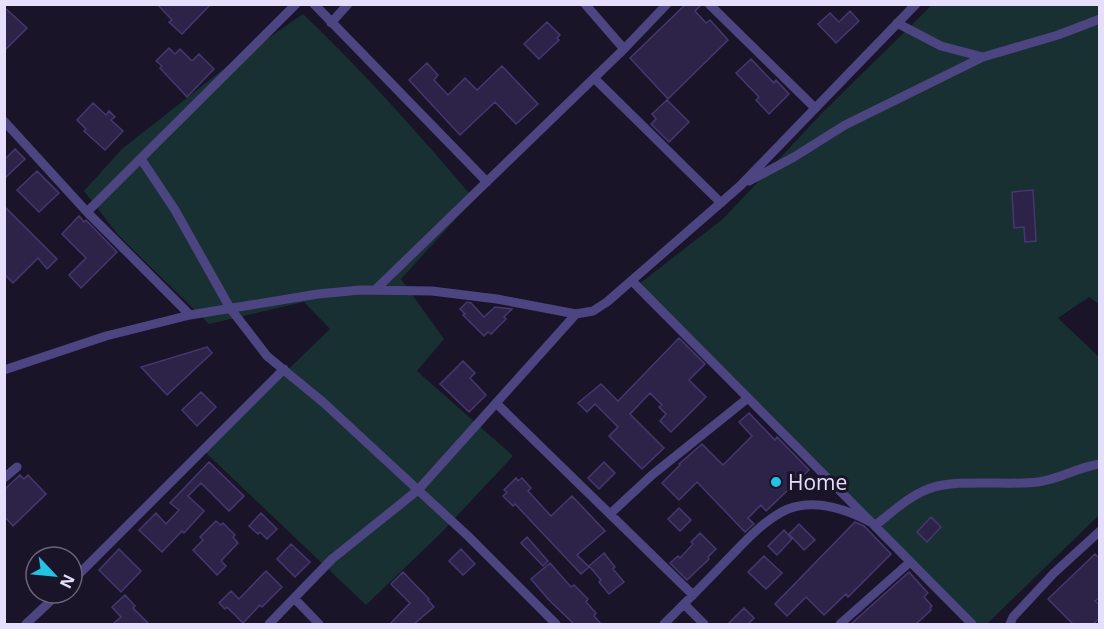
<svg xmlns="http://www.w3.org/2000/svg" width="1104" height="629" viewBox="0 0 1104 629" font-family="'Open Sans',sans-serif">
<style>
.green{fill:#183032}
.building{fill:#2d2247;stroke:#473770;stroke-width:1.5}
.lines{fill:none;stroke-linecap:round;stroke-linejoin:round}
.street{stroke:#4c4581;stroke-width:9}
.poi-dot{fill:#23c1e3;stroke:#191428;stroke-width:2}
.labels{text-anchor:middle;dominant-baseline:central;stroke-width:6;stroke-linejoin:round;paint-order:stroke}
.poi-label{font-size:21px;fill:#e5dffb;stroke:#191428;text-anchor:start}
</style>
<rect width="100%" height="100%" fill="#191428"/>
<path class="green" d="M932,5H1099V304L1089,297L1058,318L1099,357V515L987,624H977L639,284L724,218L823,112Z
M303,14C364,72 420,135 474,199L401,279L444,339L417,371L513,456L440,534L366,605L204,451L330,329L304,302L209,324L119,236L84,191L122,149L221,71Z"/>
<path class="building" d="M157,4H211L182,34L169,22L172,20Z
M686,4H702L695,11L706,23L710,20L728,40L668,99L630,58Z
M4,7L27,28L4,51Z
M850,11L859,21L836,43L818,24L830,13L839,22Z
M547,22L560,35L557,38L559,40L539,59L524,44Z
M169,48L175,54L180,49L192,61L199,54L214,69L187,97L160,68L162,66L156,61Z
M751,59L774,83L776,80L789,94L769,114L756,100L759,97L736,73Z
M427,63L438,75L434,80L448,95L465,78L477,90L502,66L538,104L516,124L495,102L460,135L409,80Z
M667,100L689,122L669,142L651,124L656,119L652,114Z
M93,103L106,115L109,111L115,117L111,120L123,131L105,150L84,131L86,129L77,120Z
M15,149L25,159L4,179V160Z
M37,171L59,193L39,212L17,190Z
M1033,190L1036,241L1025,242L1024,227L1014,228L1012,192Z
M4,206L57,259L47,269L38,258L13,283L4,274Z
M79,216L84,222L86,220L117,252L81,288L69,275L86,258L62,234Z
M467,302L471,303L484,317L495,307L512,309L504,317L506,319L491,334L488,332L484,336L463,315L465,314L460,309Z
M679,338L705,364L689,380L706,397L671,432L660,421L666,414L659,407L662,405L650,393L630,414L664,448L642,469L609,436L618,427L595,404L587,412L578,403L601,384L618,401Z
M207,347L212,353L167,395L141,367Z
M463,361L475,373L470,378L486,395L469,412L440,384Z
M201,392L216,407L197,426L182,410Z
M749,413L775,440L777,437L809,470L766,511L761,505L748,518L754,524L745,532L697,482L679,500L662,483L680,465L679,464L702,444L723,465L752,436L739,422Z
M209,462L244,496L229,511L201,483L188,496L204,511L184,533L182,531L162,552L139,530L156,513L166,524L179,510L170,503Z
M604,462L615,473L599,489L588,478Z
M20,475L24,479L28,475L46,494L13,526L4,516V490Z
M516,478L518,481L522,478L531,488L528,491L551,516L572,496L605,531L577,555L589,567L581,574L515,504L513,506L503,496L507,492L504,490Z
M679,508L691,520L680,531L668,519Z
M261,513L277,529L267,539L260,532L258,534L249,526Z
M931,517L941,527L927,542L917,532Z
M216,521L221,525L223,523L235,535L233,537L238,543L221,561L226,566L217,575L193,550L203,540L200,537Z
M855,522L864,526L891,554L848,597L846,594L824,615L806,597L787,616L775,604Z
M799,524L815,540L804,550L789,534Z
M784,530L792,539L777,555L768,546Z
M700,533L716,549L708,557L709,559L687,580L670,563L678,556L680,558L693,544L691,542Z
M527,537L548,561L543,566L521,543Z
M291,544L310,562L295,577L277,559Z
M119,549L141,571L121,592L99,570Z
M461,549L475,564L463,575L449,561Z
M604,553L615,567L613,569L624,582L609,594L599,582L601,580L589,566Z
M1095,554L1100,559V597L1095,601L1100,605V618L1093,624H1073L1048,599Z
M764,556L782,573L766,589L748,572Z
M550,563L571,587L574,585L588,599L586,602L596,613L594,616L601,624H574L549,600L531,579Z
M266,571L282,587L262,607L260,605L243,623L227,607L225,609L219,603L231,591L239,599Z
M403,572L429,599L428,600L434,607L414,624H390L410,603L391,584Z
M909,572L928,593L924,597L932,606L930,608L931,610L916,624H851Z
M125,595L135,606L133,608L149,624H113L121,617L112,607Z
M744,608L754,618L748,624H728Z"/>
<g class="lines">
<path class="street" d="M314,4L487,182
M585,4L624,49
M709,4L815,108
M331,23L348,4
M897,23L941,46L983,57
M594,78L721,203
M4,121L87,212L190,315
M141,159L175,210L230,308L267,356L324,403L418,490L468,536L556,624
M749,181L794,157L845,125L983,57L1058,35L1100,19
M87,212L296,4
M632,281L972,624
M375,290L624,49L667,4
M4,370L106,336L190,315L318,294L360,290L432,291L497,299L576,314L593,311L607,302L740,186L916,4
M496,403L693,595
M4,478L17,467
M610,514L652,475L748,398
M72,581L284,369
M294,598L319,624
M684,604L704,624
M26,624L59,593
M269,624L332,559L418,490L576,314
M664,624C684,604 705,583 725,562C743,544 764,519 788,509C817,498 851,511 876,525C892,512 908,497 928,489C957,478 1006,486 1038,482C1060,479 1078,467 1100,464
M840,624L910,562
M1010,624L1013,617L1054,573L1100,531"/>
</g>
<circle class="poi-dot" cx="776" cy="482" r="6"/>
<g class="labels">
<g class="poi-label">
<text x="788" y="482">Home</text>
</g>
</g>
<rect width="1104" height="629" fill="none" stroke="#e5dffb" stroke-width="12"/>
<g transform="translate(54 575) rotate(116)"><circle r="28" fill="#191428" stroke="#6b657c" stroke-width="1.5"/>
<path d="M0-4.5L10 22L0 15L-10 22Z" fill="#23c1e3"/>
<text y="-9" font-size="16" font-weight="bold" text-anchor="middle" fill="#e5dffb">N</text>
</g>
</svg>
